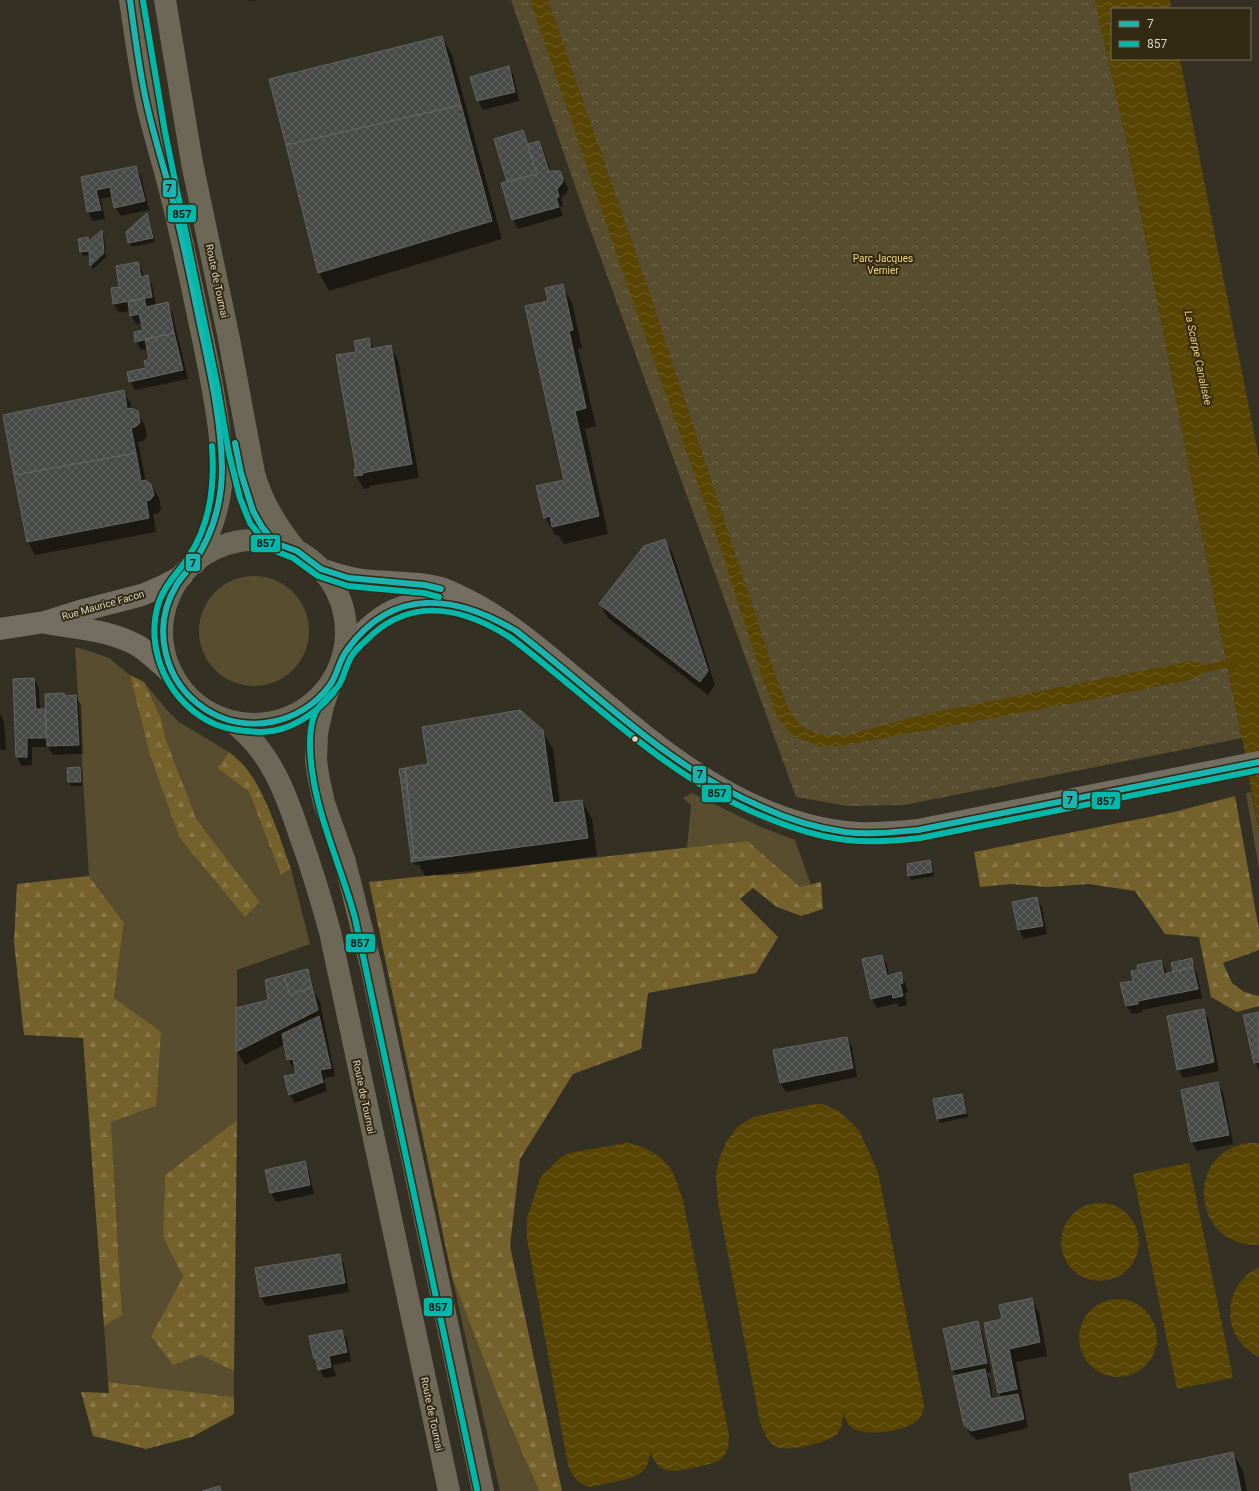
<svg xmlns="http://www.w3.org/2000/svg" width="1259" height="1491" viewBox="0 0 1259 1491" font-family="Roboto,sans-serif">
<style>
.green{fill:#584d2e}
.forest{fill:url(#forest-firs)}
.park{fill:url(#park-crowns)}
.water{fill:url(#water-waves)}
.shadow{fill:#0007}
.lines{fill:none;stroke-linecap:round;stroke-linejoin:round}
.stream{stroke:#584503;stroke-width:7}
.building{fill:url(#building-cross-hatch);stroke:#626663}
.secondary{stroke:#736e61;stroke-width:22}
.primary{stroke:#6c6757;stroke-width:22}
.bus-1-casing{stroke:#322a13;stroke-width:9}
.bus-2-casing{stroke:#322a13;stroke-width:9}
.bus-1{stroke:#1ab5b1;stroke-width:6}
.bus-2{stroke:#00b8a9;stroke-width:6}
.bus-dot{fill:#d8d3c5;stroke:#322a13;stroke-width:1.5}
.labels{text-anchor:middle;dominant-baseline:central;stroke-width:4;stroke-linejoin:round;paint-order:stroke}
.park-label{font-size:10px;fill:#f6d67e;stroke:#322a13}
.street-label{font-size:10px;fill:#d8d3c5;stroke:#322a13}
.water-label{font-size:11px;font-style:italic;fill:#eccd75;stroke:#322a13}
.line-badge{stroke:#322a13;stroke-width:1.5}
.pale-badge-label{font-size:11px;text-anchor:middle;font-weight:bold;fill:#111}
</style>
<defs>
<pattern id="forest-firs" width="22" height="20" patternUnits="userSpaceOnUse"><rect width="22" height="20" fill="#74612b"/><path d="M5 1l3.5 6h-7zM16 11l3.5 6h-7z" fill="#877748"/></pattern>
<pattern id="park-crowns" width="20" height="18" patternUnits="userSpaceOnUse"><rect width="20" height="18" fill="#584d2e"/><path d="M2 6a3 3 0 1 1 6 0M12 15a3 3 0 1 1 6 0" fill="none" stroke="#6f664b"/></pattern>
<pattern id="water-waves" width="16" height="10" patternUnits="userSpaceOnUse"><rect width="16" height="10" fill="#584503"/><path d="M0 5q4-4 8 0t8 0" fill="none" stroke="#6f5f26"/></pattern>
<pattern id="building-cross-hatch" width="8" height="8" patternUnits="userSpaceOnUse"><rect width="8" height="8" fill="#474a47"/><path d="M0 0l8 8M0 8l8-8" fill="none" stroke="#616360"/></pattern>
</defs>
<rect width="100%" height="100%" fill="#353024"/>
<path class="green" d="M199 631a55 55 0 1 1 110 0a55 55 0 1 1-110 0Z
M75,647L92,652L109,658L130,675L149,752L179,837L260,902L197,820L166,740L161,718L144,682L167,710L179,722L229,752L217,768L249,792L281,875L291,869L310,944L237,970V1120L165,1175L163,1237L183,1277L151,1336L200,1355L234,1371V1397L108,1382L104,1326L122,1315L111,1122L114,998L124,923L89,876Z
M1251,792L1259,832V869L1246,793Z
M692,793L761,827L795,840L811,885L800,887L748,841L687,848L691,805L683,798Z
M452,1277L501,1404L539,1491H500Z"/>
<path class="forest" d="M130,675L144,682L161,718L166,740L197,820L260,902L245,917L179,837L149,752Z
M229,752C235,757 241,762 245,767C266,792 280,839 291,869L281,875L249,792L217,768Z
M1235,796L1259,930V950L1223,963L1232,983L1244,992L1259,996V1006L1237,1012L1211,997L1199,937L1165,934L1135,891L1089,884L1048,887L1011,884L980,887L974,852L1174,812Z
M748,841L800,887L821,882L823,909L801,916L777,907L753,888L740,899L778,937L756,973L648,993L641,1049L573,1074L520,1159L510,1246L562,1491H539L501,1404L452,1277L369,882Z
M89,876L124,923L114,998L161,1032L156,1106L111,1122L122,1315L104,1326L83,1038L24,1035L14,942L17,884Z
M237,1120L234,1371L200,1355L173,1365L151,1336L183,1277L163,1237L165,1175Z
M108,1382L234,1397V1414L192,1437L146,1449L93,1436L81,1392L109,1393Z"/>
<path class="park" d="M511,0H1095L1130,157L1227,665L1242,738L904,805L848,806L796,797L583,209Z"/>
<path class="water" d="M530,0H548L648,288L773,668L789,710L798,723L808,730L825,736L851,734L926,714L1191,661L1202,663L1203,674L1193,679L1095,699L840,746H819L803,740L792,735L777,717L760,671L720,546L632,299Z
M1095,0H1170L1171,9H1112V59H1180L1259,458V832L1242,738L1227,665L1130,157Z
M814,1104H822L839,1111L859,1130L878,1172L924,1405C923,1410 923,1415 919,1419C907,1431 865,1438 851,1427C847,1424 846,1418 843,1414C842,1422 842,1431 835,1436C825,1443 788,1452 777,1447C767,1443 764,1432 760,1422L718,1202L716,1175L719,1159L726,1142L737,1127L753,1117Z
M627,1143C645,1146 664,1156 673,1173C677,1181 679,1191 683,1200L729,1435C729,1445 728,1453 720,1460C717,1463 680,1471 675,1471C672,1471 666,1470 663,1469C656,1465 653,1459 650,1452C649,1460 648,1467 642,1472C633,1480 602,1484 590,1487C578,1484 572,1476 568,1465L527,1238V1218L540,1178L561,1157L569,1153Z
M1249,1143H1259V1245C1191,1247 1184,1151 1249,1143Z
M1189,1163L1233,1378L1177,1389L1133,1174Z
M1061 1242a39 39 0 1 1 78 0a39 39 0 1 1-78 0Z
M1259,1267V1357C1220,1338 1221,1286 1259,1267Z
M1079 1338a39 39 0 1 1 78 0a39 39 0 1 1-78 0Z"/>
<path class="shadow" d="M247,0H258L248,1Z
M442,37L452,55L502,239L329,291L319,273L270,80Z
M509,67L514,76L519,101L483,110L478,101Z
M522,131L529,145L539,142L544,151L551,172H559L568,188L567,192L561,198L563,206L560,207L563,216L518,229L513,220L503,184L508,183Z
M136,167L141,176L149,210L121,216L115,207L113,196L101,199L105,219L93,221L88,212L82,178Z
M147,215L149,218L155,242L132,247L129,243Z
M102,232L104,235L106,257L93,269L91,265V255L83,256L81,252L88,238L90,242Z
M137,263L143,272V277L147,276L152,285L156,306L167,303L172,312L188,379L135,390L130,381L147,368L150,360L148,349L141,350L136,341L144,331L142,323L136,324L131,315L130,311L119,313L114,304L112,289L121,288Z
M562,285L572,303L582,348L578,349L596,426L585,429L608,534L564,544L558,535H555L545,517L565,480L549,302Z
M369,339L374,349L390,346L398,360L419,478L369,486L370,488L364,489L356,476L355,470H357V352Z
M123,391L131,404L132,410L137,412L145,426L147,437L143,441L138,442L146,482L151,484L159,498L161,509L158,513L153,514L156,532L35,555L28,542Z
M665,541L673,554L715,685L708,695L608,618L600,604Z
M34,679L39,688L40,710H46L65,697L76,696L81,705L83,754L53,755L48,747H32V765L22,766L17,757Z
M0,713L4,721L6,750H0Z
M542,731L553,749L560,804L582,801L592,819L597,856L464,874L425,876L419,865H415L412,861L429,765Z
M80,768L82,773V786H71L69,782L68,769Z
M929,861L932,865L934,876L911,880L909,876Z
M1036,898L1042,907L1047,934L1024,939L1019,930L1014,903Z
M882,956L887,965L889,976L900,974L905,982L908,992L905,993L907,1005L899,1007L897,1003L877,1008L872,999Z
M1191,959L1198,977L1202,998L1142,1010V1012L1132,1014L1126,1006L1140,971L1161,961L1166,970L1167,974L1174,973Z
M308,970L310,974L314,992L320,1002L335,1076L325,1078V1080L291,1093V1095L325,1082L327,1091L295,1103L290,1095L297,1075L296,1068H293L288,1059L285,1044L245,1065L237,1052V1009L270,1000Z
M1204,1011L1209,1020L1219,1071L1183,1078L1178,1069Z
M1259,1013V1070L1255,1062Z
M847,1038L852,1047L857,1077L786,1092L780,1083Z
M1217,1083L1223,1092L1233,1144L1197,1151L1192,1142L1182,1091Z
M962,1095L964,1099L968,1117L940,1123L938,1118Z
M304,1163L309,1172L314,1194L276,1202L271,1193L267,1171Z
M339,1255L344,1264L349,1292L266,1306L261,1297L256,1269Z
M1031,1299L1039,1313L1047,1356L1016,1362L1028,1428L977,1440L970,1434L965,1424L957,1377L953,1370L977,1323L982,1332L991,1372L986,1373L990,1379L993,1400L1002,1398L999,1392L1003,1320Z
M342,1331L347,1340L351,1361L333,1365L336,1376L324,1378L315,1359Z
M1233,1453L1243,1471L1247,1491H1133Z"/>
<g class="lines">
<path class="stream" d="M1195,671L1235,662"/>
</g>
<path class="building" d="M442,36L461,105L286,145L269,79Z
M509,66L515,92L477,101L470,77Z
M461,105L492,221L318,273L286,145Z
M523,130L537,174L507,182L494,139Z
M539,141L549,171H560L563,178L562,183L557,189L559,197L556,198L559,207L512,220L501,183L537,174L527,144Z
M136,166L145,201L114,208L110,187L96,190L101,210L87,212L81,177Z
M147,213L153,238L128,243L126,232Z
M102,230L104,253L90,266L89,251L80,252L78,239L88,237L89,241Z
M138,262L141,277L148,275L152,297L113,304L111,288L119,287L116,266Z
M563,284L573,330L569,331L586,408L575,411L599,516L552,527L550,516L544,518L536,486L564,480L525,306L548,301L545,288Z
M144,298L146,307L168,302L174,333L135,342L134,332L143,330L139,314L130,316L128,302Z
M174,333L183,370L129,382L127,372L146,368L144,361L149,359L145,339Z
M369,338L371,349L391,345L412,464L362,473L363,475L355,476L354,469H356L336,355L356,352L354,341Z
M124,390L127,409L130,408L138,411L140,423L135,427L131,428L136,453L14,475L3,415Z
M136,453L141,481L145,480L151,484L154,495L150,500L146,501L149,518L27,542L14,475Z
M665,539L708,671L700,682L599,604L644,546Z
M34,678L36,709H45L46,738H27V757H16L13,679Z
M64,693L65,696L76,695L79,745L47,746L45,694Z
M520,710L543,730L553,803L582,800L588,838L453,856L414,858L405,768L428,764L422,727Z
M80,767L81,782H68L67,768Z
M405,768L407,782L401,783L399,769Z
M407,782L414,858H411L401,783Z
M453,856L411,862V858Z
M930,860L932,872L908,876L907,864Z
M1037,897L1043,926L1018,930L1012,902Z
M882,955L887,976L901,972L903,983L900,984L903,996L893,998L892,994L871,999L862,959Z
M1192,958L1193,967L1173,972L1171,963Z
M1161,960L1164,974L1193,967L1198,989L1138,1001V1004L1126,1006L1120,983L1133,981L1131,971L1138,970L1137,965Z
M308,969L312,987L290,995L284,975Z
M284,975L290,995L312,987L318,1010L236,1052V1008L268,1000L265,980Z
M1204,1009L1214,1062L1177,1070L1167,1016Z
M1259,1012V1062L1254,1063L1243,1015Z
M319,1016L331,1068L320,1070L323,1082L289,1095L284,1076L296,1074L293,1059L287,1060L282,1034Z
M847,1037L853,1068L780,1083L773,1050Z
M1218,1082L1229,1135L1191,1142L1181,1090Z
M962,1094L966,1113L937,1119L933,1099Z
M305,1161L310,1185L270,1193L265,1170Z
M340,1254L345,1283L260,1297L255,1268Z
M1032,1298L1040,1342L1009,1349L1017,1389L998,1393L984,1323L1002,1319L999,1305Z
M978,1321L987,1363L952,1370L943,1329Z
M342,1330L347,1352L329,1356L331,1367L318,1370L316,1358L314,1359L309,1336Z
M985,1369L991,1399L1018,1394L1024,1419L971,1431L964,1425L953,1376Z
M1233,1452L1241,1491H1132L1129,1474Z
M220,1486L221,1491H202Z"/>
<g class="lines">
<path class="secondary" d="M321,569C338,575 355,580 373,581C397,583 421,582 444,589C455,593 466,599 477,605C515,626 547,655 580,682C660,750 748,826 858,833C878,834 898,832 918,830L1259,762
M46,623C78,629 112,630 140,647C152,655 162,666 173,675
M0,629L45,622L80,611L142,595L165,585L182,576
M343,655C377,613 405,594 461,606"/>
<path class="primary" d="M130,0C135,35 140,70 147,104C154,135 164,165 171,195C182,238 191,282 200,325C208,362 216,400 220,438C221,454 223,470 221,486C218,514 208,539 195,563
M165,0L192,163L229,339L254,473C262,503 277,527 297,551
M162 632a92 92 0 1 1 184 0a92 92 0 1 1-184 0Z
M331,683L323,706L317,733L316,760L318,775L324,803L345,862L371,966L483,1491
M233,722C241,729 250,737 257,746C277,770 289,803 299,833C311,866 321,899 330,932L449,1491"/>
<defs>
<path id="bus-1" d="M130,0C135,35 139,71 147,105C154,137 164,167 172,198C183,239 191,282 200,324C210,371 221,419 222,468C222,492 217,517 207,539C203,547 199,556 193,563C188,571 181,577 176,586C151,628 164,682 205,709C246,736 302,724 330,685C338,674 339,660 347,650C393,586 456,595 516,631C598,694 667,767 764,808C790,820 817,828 845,832C870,835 894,832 918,830L1259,762
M235,443L241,473L253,511L262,527L275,543L297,551L321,569L349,578L425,585L441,589"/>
<path id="bus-2" d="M143,1L165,132L217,384L229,454L240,498L250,523L270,549L293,558L318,576L348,586L424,593L439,597
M212,446C215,485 211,523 189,556C179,572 165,584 159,602C143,650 170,706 217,725C230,730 244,731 259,732C288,733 316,714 334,692
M477,1489L355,918C340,861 311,806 310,745C310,734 311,717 319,707C325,699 333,693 339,685C345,675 346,664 353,654C359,646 367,640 374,633C418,596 467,610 511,638C593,700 664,775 760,815C788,827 816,837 847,840C871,843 895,841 920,838L1259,770"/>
</defs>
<use href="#bus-1" class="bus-1-casing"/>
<use href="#bus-2" class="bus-2-casing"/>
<use href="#bus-1" class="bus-1"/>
<use href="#bus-2" class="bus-2"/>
</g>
<circle class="bus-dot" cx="635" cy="739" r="3.5"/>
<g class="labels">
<g class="park-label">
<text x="883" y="258">Parc Jacques<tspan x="883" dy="12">Vernier</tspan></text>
</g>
<g class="street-label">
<text transform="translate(217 281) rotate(78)">Route de Tournai</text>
<text transform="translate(103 605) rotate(-16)">Rue Maurice Facon</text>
<text transform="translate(364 1097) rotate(78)">Route de Tournai</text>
<text transform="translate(432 1414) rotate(78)">Route de Tournai</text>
</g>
<g class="water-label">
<text transform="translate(1198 358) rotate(78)">La Scarpe Canalisée</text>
</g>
</g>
<g class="line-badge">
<rect x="162" y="179" width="15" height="19" rx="4" fill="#1ab5b1"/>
<rect x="167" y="204" width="30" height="19" rx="4" fill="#00b8a9"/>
<rect x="250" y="534" width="31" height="19" rx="4" fill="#00b8a9"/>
<rect x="185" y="553" width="16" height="19" rx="4" fill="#1ab5b1"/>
<rect x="692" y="765" width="15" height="19" rx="4" fill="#1ab5b1"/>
<rect x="701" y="784" width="31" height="19" rx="4" fill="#00b8a9"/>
<rect x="1062" y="790" width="16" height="19" rx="4" fill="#1ab5b1"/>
<rect x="1091" y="791" width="30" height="19" rx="4" fill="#00b8a9"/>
<rect x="345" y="933" width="31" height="20" rx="4" fill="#00b8a9"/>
<rect x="423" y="1297" width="30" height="20" rx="4" fill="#00b8a9"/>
</g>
<g class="pale-badge-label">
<text x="169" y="192">7</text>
<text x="182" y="218">857</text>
<text x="266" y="547">857</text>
<text x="193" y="567">7</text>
<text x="700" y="778">7</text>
<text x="717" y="797">857</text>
<text x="1070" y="804">7</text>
<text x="1106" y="805">857</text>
<text x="360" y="947">857</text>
<text x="438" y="1311">857</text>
</g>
<rect x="1111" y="8" width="140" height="52" fill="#322a13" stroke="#746e5a"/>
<rect x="1119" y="21" width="20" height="6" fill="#1ab5b1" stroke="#746e5a"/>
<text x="1147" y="28" font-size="12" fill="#d8d3c5">7</text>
<rect x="1119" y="41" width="20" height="6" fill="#00b8a9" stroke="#746e5a"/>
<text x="1147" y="48" font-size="12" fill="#d8d3c5">857</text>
</svg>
